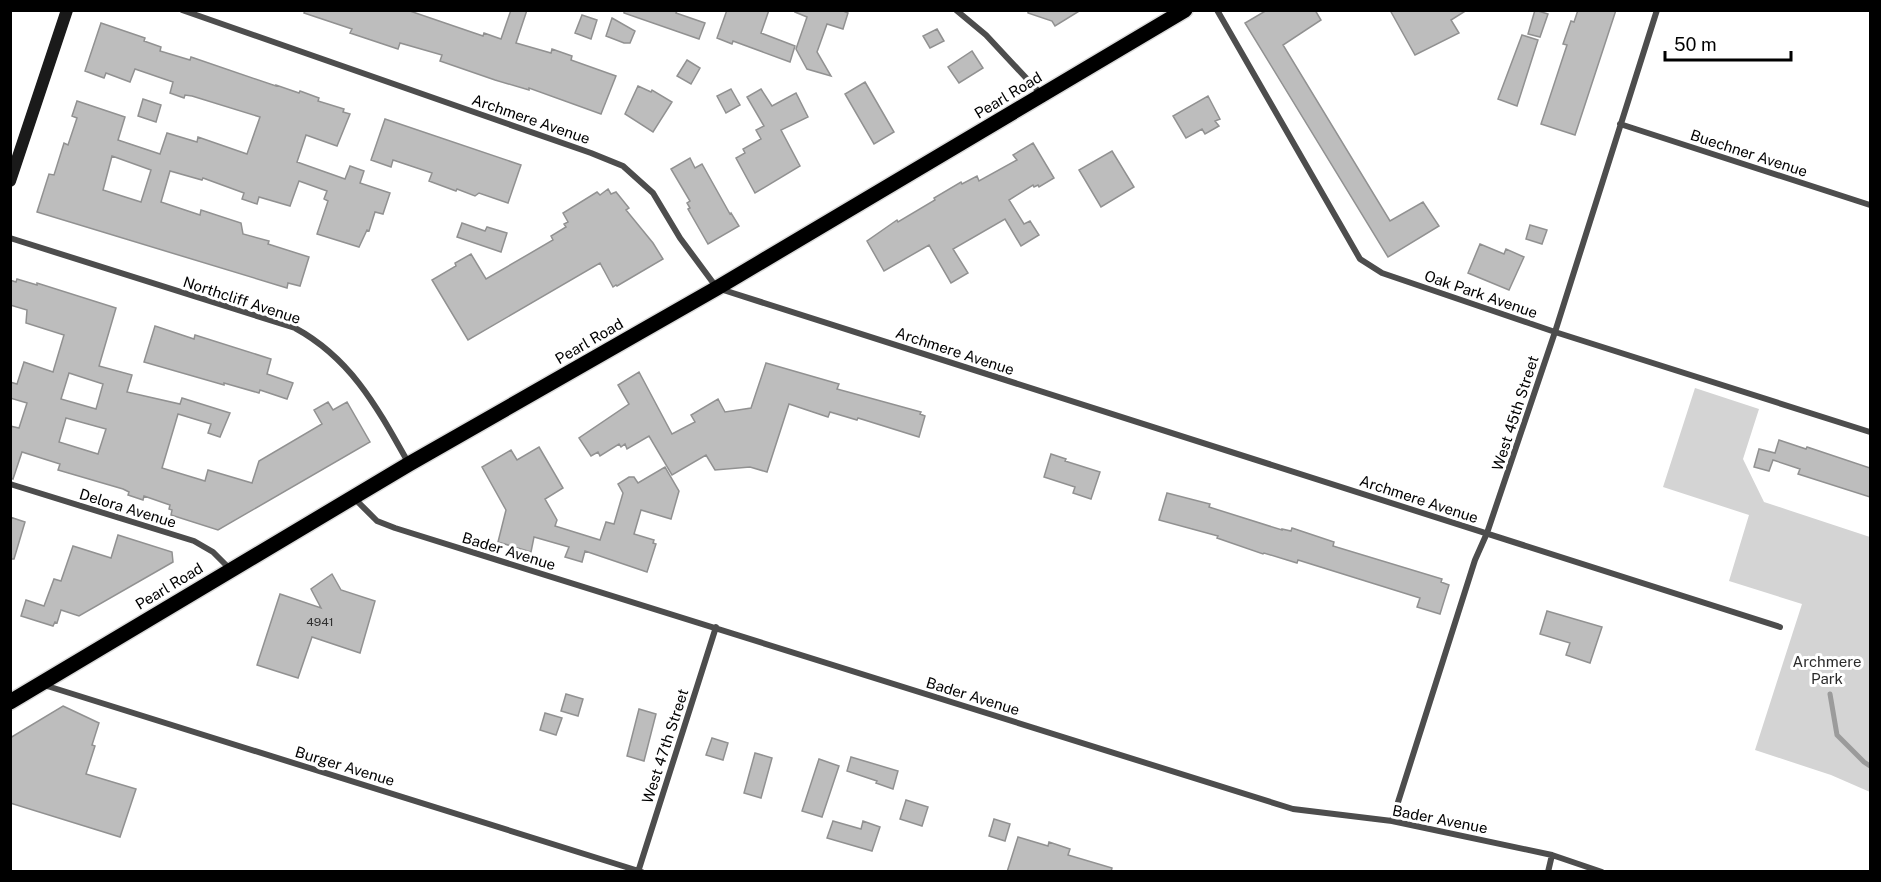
<svg xmlns="http://www.w3.org/2000/svg" width="1881" height="882" viewBox="0 0 1881 882" font-family="'Public Sans',sans-serif">
<style>
.green{fill:#d4d4d4}
.lines{fill:none;stroke-linecap:round;stroke-linejoin:round}
.stream{stroke:#9b9b9b;stroke-width:5}
.building{fill:#bdbdbd;stroke:#919191;stroke-width:1.5;fill-rule:evenodd}
.primary-casing{stroke:#dbdbdb;stroke-width:18}
.street{stroke:#4d4d4d;stroke-width:6}
.secondary{stroke:#1a1a1a;stroke-width:12}
.primary{stroke:#000;stroke-width:15}
.labels{text-anchor:middle;dominant-baseline:central;stroke-width:6;stroke-linejoin:round;paint-order:stroke}
.number-label{font-size:12px;fill:#2f2f2f}
.street-label{font-size:15px;fill:#000;stroke:#fff}
.park-label{font-size:15px;fill:#2b2b2b;stroke:#fff}
</style>
<rect width="100%" height="100%" fill="#fff"/>
<path class="green" d="M1695,388L1759,409L1743,459L1764,502L1870,537V792L1831,775L1755,750L1802,604L1729,581L1749,515L1663,487Z"/>
<g class="lines">
<path class="stream" d="M1830,694L1837,735L1864,762L1870,766"/>
</g>
<path class="building" d="M305,10H407L483,36L484,33L501,39L511,10H527L516,43L551,53L552,49L572,56L571,60L616,76L601,114L529,88V90L495,80L440,61L442,55L400,43L398,49L350,33L352,29L304,13Z
M624,10H677L676,13L705,23L699,39L624,13Z
M727,10H769L761,33L795,46L790,62L733,41L732,44L717,38Z
M796,10H841L848,13L843,29L827,24L817,52L831,76L807,69L796,49L807,17L795,12Z
M1028,10H1081L1055,26L1052,21L1028,13Z
M1267,10H1315L1321,20L1283,45L1390,221L1423,202L1439,226L1388,257L1245,23Z
M1390,10H1467L1451,20L1459,33L1415,55Z
M1535,10L1548,14L1540,37L1528,34Z
M1578,10H1616L1575,135L1541,124L1567,45L1563,44L1571,21L1574,22Z
M582,15L597,20L591,39L575,33Z
M612,18L635,31L630,43H624L606,36Z
M101,23L145,38L144,41L161,47L160,51L190,60L191,57L276,86V85L299,93L300,91L319,98L318,101L344,109L343,112L350,114L337,146L306,135L297,162L345,179L350,166L364,171L360,183L390,193L383,214L375,212L369,231L367,230L359,247L317,234L328,201L324,199L327,191L299,181L290,206L259,197L257,204L242,199L244,193L203,178L202,180L170,171L161,202L200,215L201,210L241,223L243,234L269,241L268,244L309,257L300,286L288,283L287,288L37,212L49,174L54,175L64,143L68,145L77,118L72,116L77,101L125,117L118,140L160,154L167,133L197,142L198,137L247,154L260,117L192,96L185,95L184,98L170,93L173,82L135,69L130,82L106,73L104,78L85,71ZM112,156L151,170L141,202L103,190Z
M937,29L944,41L930,48L923,36Z
M1522,35L1538,40L1517,106L1498,99Z
M972,51L983,68L959,83L948,67Z
M687,60L700,68L691,84L677,76Z
M865,82L894,132L874,144L845,94Z
M638,86L651,92L652,90L672,102L653,132L625,114Z
M731,89L740,105L726,113L717,96Z
M761,89L772,106L796,93L808,117L781,130L800,166L755,193L736,158L745,153L743,149L761,139L756,130L764,126L747,97Z
M1208,96L1220,119L1215,121L1219,126L1205,134L1202,129L1186,138L1173,116Z
M143,99L161,105L156,122L138,116Z
M385,119L521,165L508,203L479,193L475,196L457,189L456,191L429,181L432,173L393,160L391,167L371,160Z
M1033,143L1054,178L1039,187L1038,185L1034,187L1033,185L1009,200L1024,224L1030,221L1039,235L1021,246L1005,219L953,249L968,273L951,283L929,245L884,271L867,241L897,220L898,222L935,200L934,198L961,182L962,184L977,176L979,181L1017,160L1013,155Z
M1112,151L1134,187L1101,207L1079,170Z
M690,158L695,168L702,164L730,214L731,213L739,226L708,244L688,209L690,208L687,203L690,201L671,169Z
M608,189L611,194L616,192L629,208L626,210L653,243L663,259L617,286L616,285L613,287L600,263L468,340L432,280L456,266L455,263L471,254L486,279L553,240L551,236L566,227L564,224L568,222L563,213L597,192L600,195Z
M462,223L485,231L487,227L507,233L501,252L457,237Z
M1530,225L1547,230L1542,244L1526,239Z
M1480,244L1504,254L1506,249L1524,257L1509,290L1468,273Z
M17,279L37,285V283L116,308L99,366L132,375L127,392L180,404L182,398L230,413L220,437L208,433L211,424L178,414L162,468L205,481L208,470L252,483L259,461L322,424L314,410L328,402L333,410L347,402L370,442L218,530L171,515L172,510L169,509L170,505L144,496L143,500L128,495L129,492L123,489L58,470L60,464L22,452L13,479L10,478V426L19,428L27,403L10,398V382L17,384L24,362L53,372L64,335L26,323L27,310L10,305V280L16,282ZM69,373L103,384L96,409L61,399ZM66,418L106,429L98,454L59,442Z
M155,326L194,339L195,335L271,359L267,374L293,383L287,399L260,390L259,393L224,383V385L144,362Z
M766,363L839,384L837,389L921,412L920,414L925,416L919,437L858,418L857,420L830,412L828,417L789,404L767,472L750,467L715,470L706,455L672,475L649,436L627,449L625,444L621,447L619,444L600,456L598,452L591,456L579,438L629,404L618,385L639,372L672,434L695,422L691,415L718,399L725,412L751,408Z
M1779,440L1806,449L1807,447L1870,468V497L1798,474L1800,469L1773,460L1769,471L1754,467L1759,449L1775,453Z
M539,447L563,488L545,499L557,520L555,526L600,540L606,522L614,524L623,493L618,484L629,477H634L638,483L665,467L679,491L671,519L641,510L634,534L654,540L653,543L656,544L647,572L585,551L582,562L565,557L569,547L534,537L531,552L498,542L506,510L482,467L511,450L517,460Z
M1051,454L1066,459L1065,461L1100,472L1091,499L1073,493L1075,487L1044,477Z
M1167,493L1210,504L1209,507L1282,530V529L1291,531L1292,528L1334,542L1333,546L1442,579L1441,582L1449,585L1440,614L1417,607L1420,598L1298,560L1297,563L1264,553L1263,554L1217,538L1218,536L1159,520Z
M10,517L25,522L14,559H10Z
M118,535L172,552L173,562L79,616L61,610L57,623L55,622L53,626L21,616L26,600L44,606L54,579L61,581L73,546L111,558Z
M332,574L341,590L375,601L360,653L312,637L298,678L257,665L280,594L321,608L311,589Z
M1547,611L1602,627L1590,663L1566,655L1570,643L1540,634Z
M566,694L583,699L578,716L561,711Z
M63,706L99,723L92,745L95,746L86,774L136,789L120,837L10,803V738Z
M639,709L656,714L644,761L627,756Z
M545,713L562,718L556,735L540,730Z
M712,738L728,743L723,760L706,755Z
M755,753L772,758L761,798L744,793Z
M851,757L898,771L893,789L876,783L877,781L847,771Z
M819,759L839,766L822,817L802,811Z
M906,800L928,807L922,826L900,819Z
M994,819L1010,824L1005,841L989,836Z
M833,821L861,829L863,821L880,827L872,851L827,838Z
M1018,837L1048,846L1049,842L1070,849L1068,855L1112,868L1111,872H1007Z"/>
<g class="lines">
<defs>
<path id="primary" d="M10,702L409,464L717,288L1185,10"/>
</defs>
<use href="#primary" class="primary-casing"/>
<path class="street" d="M182,10L591,153L623,166L653,193L680,238L717,288L1780,627
M956,10L986,35L1042,95
M1217,10L1360,259L1382,273L1555,332L1870,432
M1620,124L1870,205
M10,238L295,328C352,359 378,409 409,464
M10,484L194,541L213,552L230,569
M353,497L377,521L395,528L1293,809L1392,821L1552,855L1602,872
M44,685L642,872
M1392,821L1475,560L1487,533L1555,332L1657,10
M638,872L716,627
M1548,872L1552,855"/>
<path class="secondary" d="M10,181L67,10"/>
<use href="#primary" class="primary"/>
</g>
<g class="labels">
<g class="number-label">
<text x="320" y="622">4941</text>
</g>
<g class="street-label">
<text transform="translate(1008 95) rotate(-31)">Pearl Road</text>
<text transform="translate(531 119) rotate(19)">Archmere Avenue</text>
<text transform="translate(1749 153) rotate(18)">Buechner Avenue</text>
<text transform="translate(1481 294) rotate(19)">Oak Park Avenue</text>
<text transform="translate(242 300) rotate(18)">Northcliff Avenue</text>
<text transform="translate(589 341) rotate(-30)">Pearl Road</text>
<text transform="translate(955 351) rotate(18)">Archmere Avenue</text>
<text transform="translate(1515 413) rotate(-72)">West 45th Street</text>
<text transform="translate(1419 499) rotate(18)">Archmere Avenue</text>
<text transform="translate(128 508) rotate(17)">Delora Avenue</text>
<text transform="translate(509 551) rotate(17)">Bader Avenue</text>
<text transform="translate(169 586) rotate(-31)">Pearl Road</text>
<text transform="translate(973 696) rotate(17)">Bader Avenue</text>
<text transform="translate(665 746) rotate(-72)">West 47th Street</text>
<text transform="translate(345 766) rotate(17)">Burger Avenue</text>
<text transform="translate(1440 819) rotate(11)">Bader Avenue</text>
</g>
<g class="park-label">
<text x="1827" y="661">Archmere<tspan x="1827" dy="17">Park</tspan></text>
</g>
</g>
<rect width="1881" height="882" fill="none" stroke="#000000" stroke-width="24"/>
<path d="M1665 51v9h126v-9" fill="none" stroke="#000000" stroke-width="3"/>
<text x="1674" y="51" font-size="18" fill="#000000" stroke="#ffffff" stroke-width="4.5" paint-order="stroke">50 m</text>
</svg>
